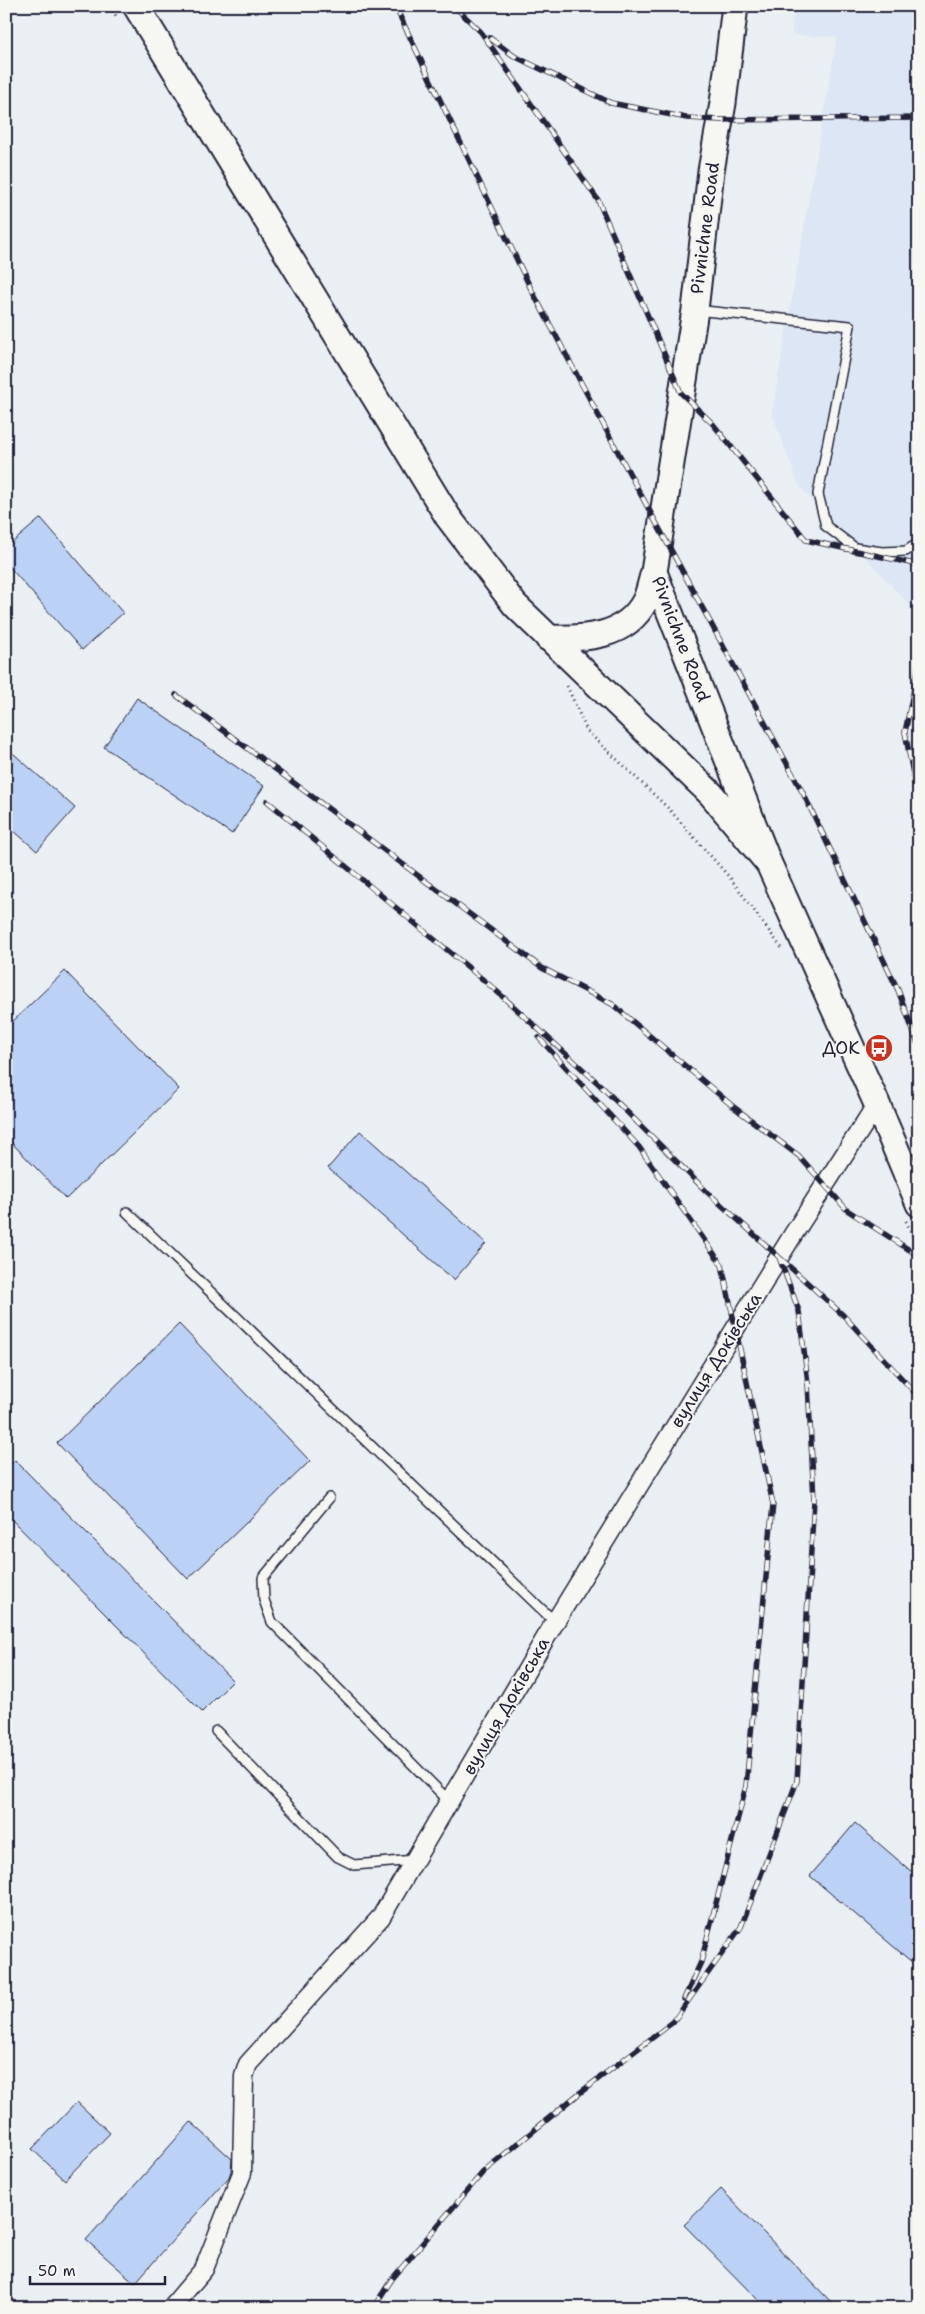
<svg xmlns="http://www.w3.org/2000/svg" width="925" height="2314" viewBox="0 0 925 2314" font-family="'Shantell Sans',sans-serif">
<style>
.built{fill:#dce6f4}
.building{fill:#bcd1f6;stroke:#22223b}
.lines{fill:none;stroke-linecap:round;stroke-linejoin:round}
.lane-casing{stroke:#22223b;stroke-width:12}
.street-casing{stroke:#22223b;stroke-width:21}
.secondary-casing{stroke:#22223b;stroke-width:29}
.path{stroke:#22223b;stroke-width:3;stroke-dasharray:1 4;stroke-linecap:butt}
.lane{stroke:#f6f6f2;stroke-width:9}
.street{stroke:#f6f6f2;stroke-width:18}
.secondary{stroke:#f6f6f2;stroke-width:25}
.rail-casing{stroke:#22223b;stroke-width:5.5}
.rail{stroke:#f6f6f2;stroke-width:4;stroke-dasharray:11;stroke-linecap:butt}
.labels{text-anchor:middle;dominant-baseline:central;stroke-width:4;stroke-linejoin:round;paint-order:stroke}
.street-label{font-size:18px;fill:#22223b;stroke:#f6f6f2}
.poi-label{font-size:18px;fill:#22223b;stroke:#f6f6f2;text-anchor:end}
</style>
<rect width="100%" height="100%" fill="#eaeff3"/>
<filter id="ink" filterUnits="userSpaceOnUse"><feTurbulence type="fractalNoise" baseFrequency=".02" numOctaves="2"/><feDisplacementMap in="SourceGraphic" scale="10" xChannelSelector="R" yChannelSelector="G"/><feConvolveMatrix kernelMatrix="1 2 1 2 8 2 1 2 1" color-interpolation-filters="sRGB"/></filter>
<g filter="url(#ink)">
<path class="built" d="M793,6H919V615L799,486L772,413L837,37L792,35Z"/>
<path class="building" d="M41,518L123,613L82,650L6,563V548Z
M137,698L264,786L232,834L104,747Z
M6,747L75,808L37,851L6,824Z
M65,971L179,1089L66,1199L6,1137V1028Z
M360,1131L486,1243L454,1280L328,1168Z
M179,1324L310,1461L188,1579L57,1443Z
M15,1460L233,1681L202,1712L6,1514V1469Z
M855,1823L919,1878V1968L810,1876Z
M77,2102L110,2133L65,2180L32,2149Z
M191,2122L232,2159L231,2171L229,2177L135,2283L86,2240Z
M721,2189L837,2308H766L684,2225Z"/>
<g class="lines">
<defs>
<path id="lane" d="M695,310L850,326L818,494L826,526L855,548L882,552L906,551L919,543
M127,1212L555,1622
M329,1498L263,1578L264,1600L272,1622L450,1802
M216,1731L338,1857L354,1865L415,1860"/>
<path id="street" d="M171,2308L204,2269L242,2173L244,2076L248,2064L381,1917L555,1622L794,1233L877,1104"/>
<path id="secondary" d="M136,6L448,517L515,605L711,794L769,864
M654,572L769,864L877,1104L919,1204
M548,638C584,639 626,638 645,601C649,593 651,581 654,572L695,310L711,171L723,103L735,6"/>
</defs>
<use href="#lane" class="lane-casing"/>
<use href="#street" class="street-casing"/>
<use href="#secondary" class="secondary-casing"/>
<path class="path" d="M110,6L116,16
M567,686L587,731L668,808L731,879L783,950
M906,1221L919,1250"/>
<use href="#lane" class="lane"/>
<use href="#street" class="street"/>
<use href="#secondary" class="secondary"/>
<defs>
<path id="rail" d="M395,6L531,289L634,482L803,793L898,990L919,1047
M454,6L481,32L598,200L681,393L713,424L806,540L919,565
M490,38L514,56L611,103L687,118L720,120L919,118
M919,664L905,732L919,805
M176,695L542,968L612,1004L735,1108L799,1156L847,1210L919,1256
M267,801L492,987L599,1084L706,1191L779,1257L799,1311L808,1383L814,1500L797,1781L741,1927L673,2022L581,2092L484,2171L392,2279L373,2308
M539,1038L639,1147L722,1265L773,1504L746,1786L701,1962L684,1999
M780,1258L843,1315L919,1397"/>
</defs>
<use href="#rail" class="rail-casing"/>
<use href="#rail" class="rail"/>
</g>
</g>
<defs>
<symbol id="bus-disc" viewBox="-11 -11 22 22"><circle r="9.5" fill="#c8321e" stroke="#f6f6f2"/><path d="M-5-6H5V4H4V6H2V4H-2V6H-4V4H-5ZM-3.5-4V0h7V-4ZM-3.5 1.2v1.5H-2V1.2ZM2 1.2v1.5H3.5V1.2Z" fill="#fff"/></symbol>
</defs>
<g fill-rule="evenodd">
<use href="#bus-disc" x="863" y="1032" width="32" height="32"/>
</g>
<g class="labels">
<g class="street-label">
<text transform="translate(705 228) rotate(-83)">Pivnichne Road</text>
<text transform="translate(681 639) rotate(69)">Pivnichne Road</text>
<text transform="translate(716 1360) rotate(-58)">вулиця Доківська</text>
<text transform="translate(506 1706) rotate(-60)">вулиця Доківська</text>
</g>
<g class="poi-label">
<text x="860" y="1048">ДОК</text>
</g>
</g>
<rect width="925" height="2314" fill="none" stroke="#f6f6f2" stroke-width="25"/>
<rect x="12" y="12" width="900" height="2289" fill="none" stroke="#22223b" stroke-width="2" filter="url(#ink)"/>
<path d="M30 2276v8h135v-8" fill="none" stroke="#22223b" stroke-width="2.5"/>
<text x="38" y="2276" font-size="15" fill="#22223b" stroke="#f6f6f2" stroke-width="4" paint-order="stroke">50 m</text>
</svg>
